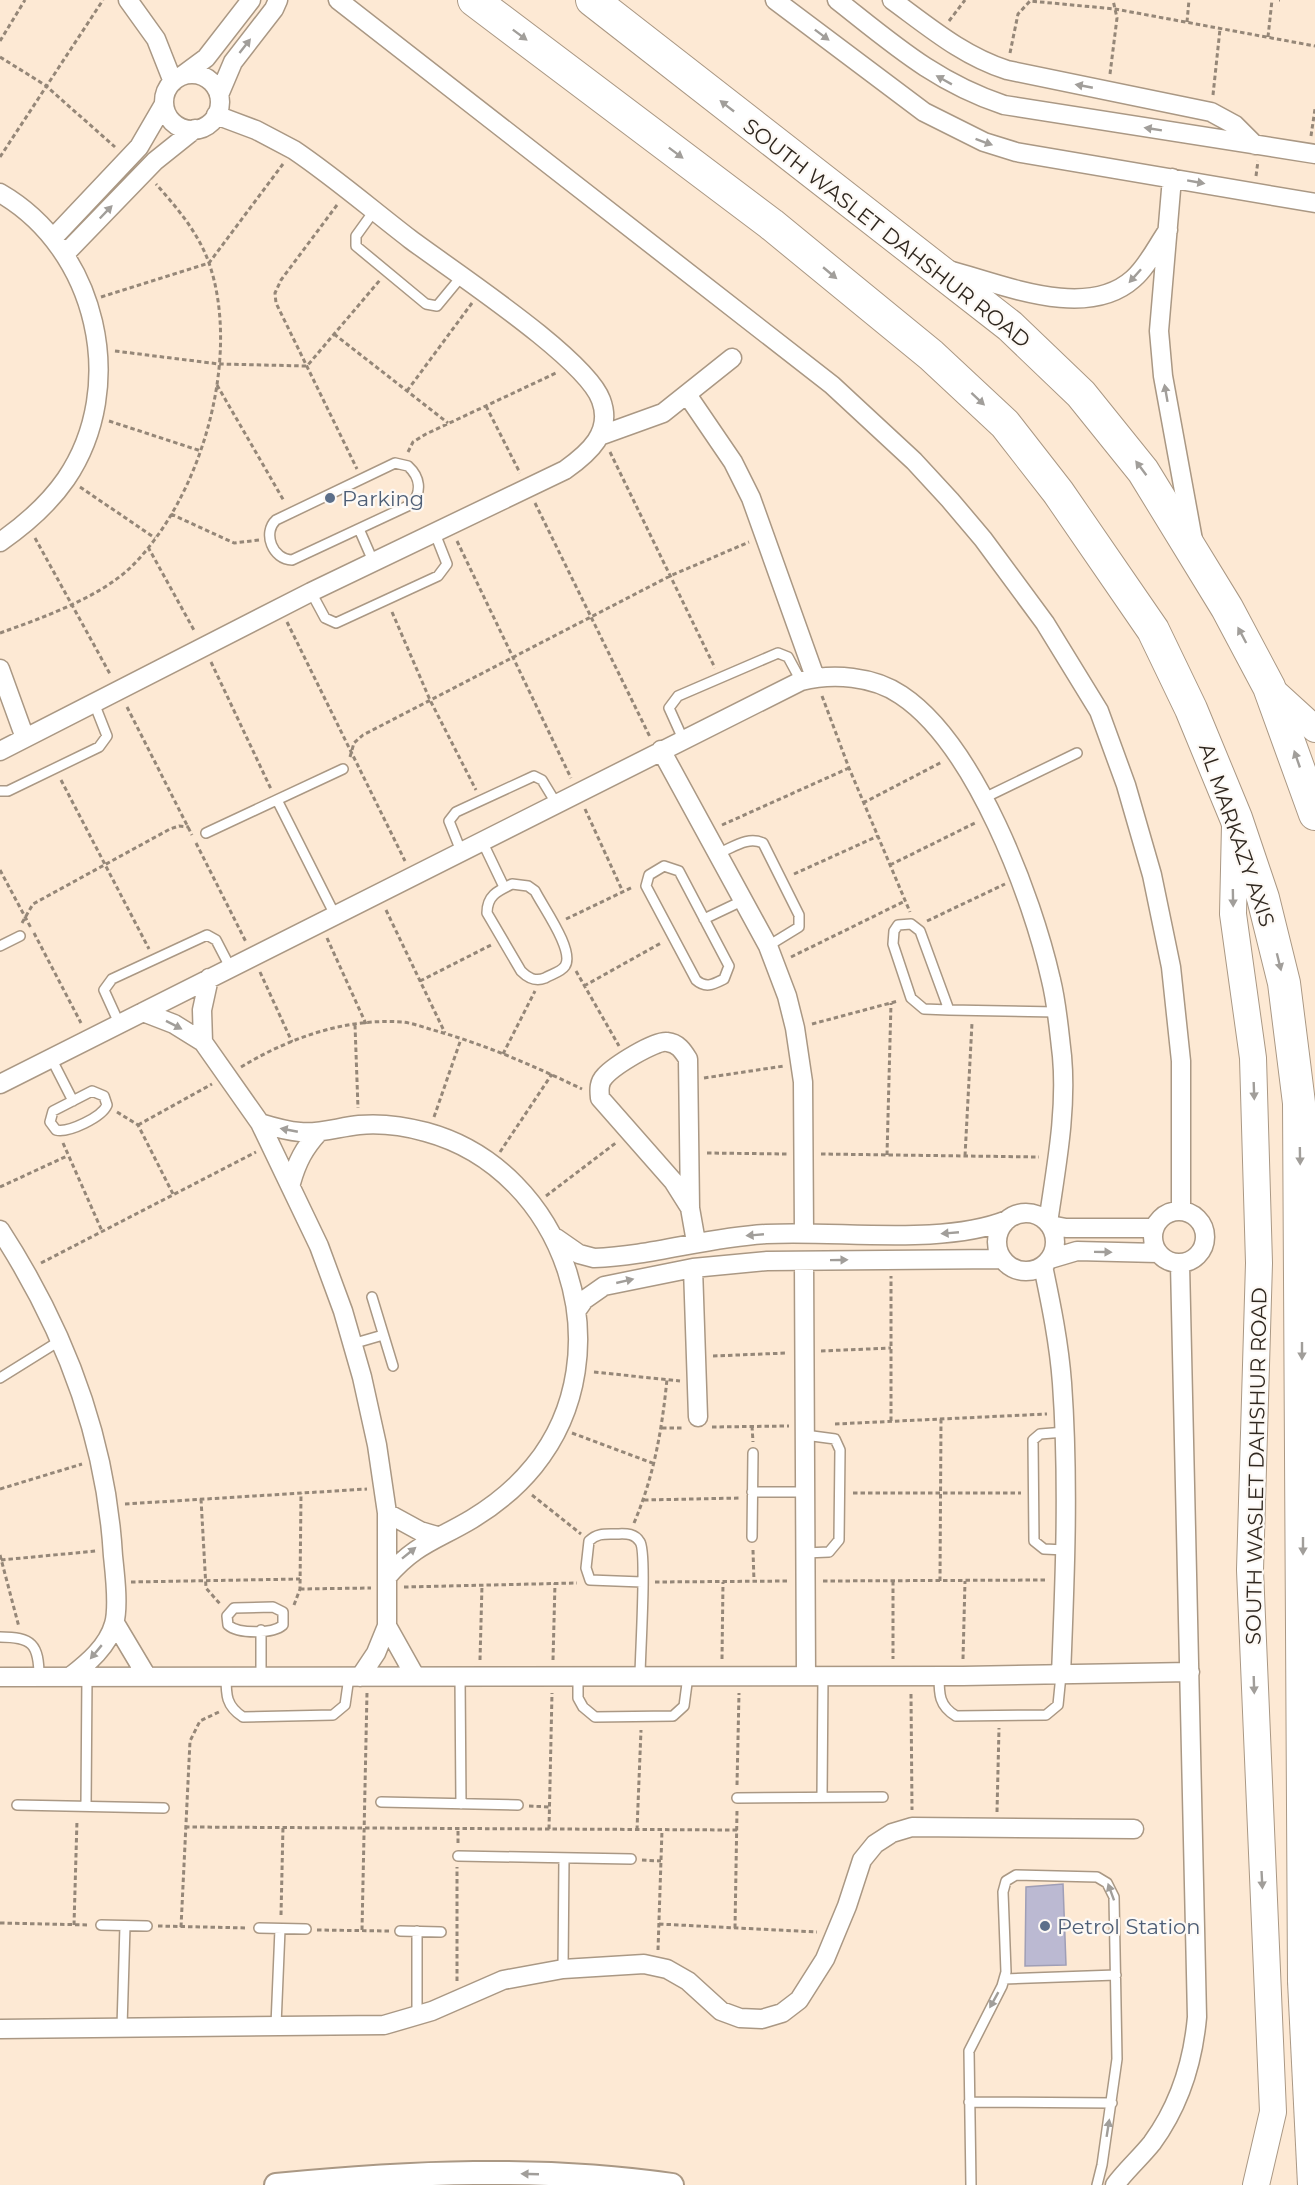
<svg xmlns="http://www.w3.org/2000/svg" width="1315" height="2185" viewBox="0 0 1315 2185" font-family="Montserrat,sans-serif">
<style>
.building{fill:#bbb9d2;stroke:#9f9eb6;stroke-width:1.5}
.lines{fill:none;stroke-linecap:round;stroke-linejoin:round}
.service-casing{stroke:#aa9884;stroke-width:12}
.minor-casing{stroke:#aa9884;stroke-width:21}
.tertiary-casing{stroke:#aa9884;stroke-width:26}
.secondary-casing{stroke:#aa9884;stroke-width:28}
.trunk-casing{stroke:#aa9884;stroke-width:34}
.path{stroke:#958778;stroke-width:3;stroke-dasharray:4.5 3;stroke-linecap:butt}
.service{stroke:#fff;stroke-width:9}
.minor{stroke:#fff;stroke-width:18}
.tertiary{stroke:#fff;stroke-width:22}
.secondary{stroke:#fff;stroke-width:26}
.trunk{stroke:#fff;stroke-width:32}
.trunk-bridge-casing{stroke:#aa9884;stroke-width:34;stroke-linecap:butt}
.trunk-bridge{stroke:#fff;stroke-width:32}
.oneway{fill:#a19e9a}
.service-dot{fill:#5c6f8a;stroke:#fdf9f5;stroke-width:2}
.labels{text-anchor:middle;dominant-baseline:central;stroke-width:4.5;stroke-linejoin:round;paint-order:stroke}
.street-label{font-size:21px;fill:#2f271f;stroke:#fdf9f5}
.service-label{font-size:21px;fill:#4e5e75;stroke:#fdf9f5;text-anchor:start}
</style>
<rect width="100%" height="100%" fill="#fde9d4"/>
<path class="building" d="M1063,1884L1066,1965L1025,1966L1026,1887Z"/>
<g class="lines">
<defs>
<path id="service" d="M374,211L356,236V246L426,304L437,306L461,277
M395,463L408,466C420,477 422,491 412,504L292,560C273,560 262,533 276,520Z
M359,529L373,561
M311,592L325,618L336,623L438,576L447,564L434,531
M683,739L669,708L678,696L778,653L788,657L801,681
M0,791H8L99,747L107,736L94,703
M982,799L1077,753
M277,800L335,915
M206,833L343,769
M482,841L504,887
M461,851L449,821L456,812L534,776L542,780L556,803
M719,853C734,847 748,836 763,843L799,915V927L768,946
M664,866L679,871L729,966L724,979C714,984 706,989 696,980L646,886L649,875Z
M512,884L528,886L535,891C543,907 575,951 565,966C561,972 552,974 545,978C535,982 528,978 521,971L487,913C487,896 497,891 512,884Z
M704,919L744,900
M0,946L20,936
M949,1010L924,1009L911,998L893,944L894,931L898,925L911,924L920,931L949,1010L1056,1012
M119,1023L104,990L112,979L207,935L216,940L230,967
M51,1058L73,1101
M92,1091L104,1096L107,1105C102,1117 69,1133 56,1130L50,1122L53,1111Z
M372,1297L393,1366
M352,1344L383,1335
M0,1378L61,1340
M1065,1432L1040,1434L1033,1440L1034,1541L1044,1549L1065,1550
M752,1492H805
M752,1537L753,1453
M805,1553L829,1552L839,1540L840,1450L835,1439L805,1435
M273,1607L283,1612V1625C273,1634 238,1634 228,1625L227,1616L234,1608Z
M261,1630V1676
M0,1637C32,1637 39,1644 39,1677
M226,1676C226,1695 226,1706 243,1717L333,1715L345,1705L349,1677
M578,1676V1698L583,1707L595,1717L673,1716L684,1706L688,1676
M640,1676C640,1656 647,1552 640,1542C634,1532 624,1534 615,1534C605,1534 597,1533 589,1541L586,1568L590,1580L642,1582
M939,1676C939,1694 939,1706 956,1716L1046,1715L1058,1705L1061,1675
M460,1677L461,1804
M822,1797L823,1676
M737,1798L883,1797
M381,1802L518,1805
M17,1805L164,1808
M86,1806L87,1676
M458,1856L631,1859
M101,1925L147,1926
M259,1928L306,1929
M400,1931L441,1932
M563,1969L564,1858
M1004,1979L1116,1975
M417,2017V1931
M276,2025L280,1929
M122,2027L125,1926
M969,2102L1112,2103
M971,2185L969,2051L1002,1986L1006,1972L1003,1892L1006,1881L1016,1875L1097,1877L1107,1883L1114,1897L1117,2059L1102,2165L1097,2185"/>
<path id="minor" d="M128,0L156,39L173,82
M338,0L832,385L914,461L950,500L983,539L1045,623L1099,711L1126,785L1152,875L1171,967L1181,1061V1211
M775,0L924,112L984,142L1016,152L1315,203
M837,0C893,44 935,82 1004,105L1315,154
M892,0C929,27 963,56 1007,70L1211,112L1235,125L1255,145
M164 102a28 28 0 1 1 56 0a28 28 0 1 1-56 0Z
M183,75L206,58L251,0
M219,95L233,62L274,9L278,0
M1172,178L1159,331L1163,376L1193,540
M0,193C97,249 129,386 66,479C48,505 26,524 0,542
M53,238L139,147L164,104
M65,254L155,161L195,129
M948,270C1002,284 1086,321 1133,279C1147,267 1157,246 1168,230
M688,396L733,462L751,498L815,677
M602,435L663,413L732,358
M0,669L25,738
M661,750L768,946L787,996L795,1028L803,1082L804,1233
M0,751L311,592L565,470C589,453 613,432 601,400C586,358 451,270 410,239C371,209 334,177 294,150L256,130L216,115
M143,1012L174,1024L203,1042L260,1123L319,1246L343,1311L362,1377L377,1445L387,1513V1626L376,1653L360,1677
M203,1042L202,1010L209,978
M0,1084L801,681C833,673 873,676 901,695C975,744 1032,896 1051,980C1057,1004 1059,1031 1062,1056C1067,1112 1056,1167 1048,1223
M260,1123C273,1127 287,1131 300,1132C320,1134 339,1127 359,1125C381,1123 404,1126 426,1132C566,1170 626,1353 534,1466C517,1487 495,1505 472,1519C437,1540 415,1544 387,1577
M291,1183C297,1162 304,1148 319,1132
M690,1208L688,1059C683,1051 678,1043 667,1042C655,1040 614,1066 605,1076C599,1082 599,1089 600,1098L673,1181L690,1208L696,1242
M1153 1237a26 26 0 1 1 52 0a26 26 0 1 1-52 0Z
M997 1242a29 29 0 1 1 58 0a29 29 0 1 1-58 0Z
M1050,1225L1066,1228H1154
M0,1230C65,1330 106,1437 113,1556C115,1575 119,1607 114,1624C108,1646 88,1663 71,1676
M556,1238L579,1254L594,1258C652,1256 708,1237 766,1234C838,1230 942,1246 1007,1220
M1050,1259L1077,1251L1158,1253
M804,1261L806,1676
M1043,1266C1051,1304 1059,1343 1062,1383C1069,1480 1065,1578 1061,1675
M693,1268L698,1417
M577,1310L584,1300L604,1286L693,1268L767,1261L1002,1259
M387,1513L420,1531L437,1536
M115,1623L146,1675
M387,1626L415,1676
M0,1677L963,1676L1190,1672
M0,2029L384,2025L432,2011L503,1980L563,1969L644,1964L667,1969L688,1981L721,2011L740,2018L762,2019L782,2013L799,2000L825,1959L847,1906L862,1860L875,1844L892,1833L912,1827L1134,1829
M1115,2185C1126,2170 1140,2158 1152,2143C1179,2106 1193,2062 1197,2017L1180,1264"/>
<path id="tertiary" d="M276,2185C407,2172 541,2166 672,2185"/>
<path id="secondary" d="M1269,687L1315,729
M1235,825L1233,914L1253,1058L1259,1263L1250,1570L1273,2112L1256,2185"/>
<path id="trunk" d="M474,0L771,224L931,355L1005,424L1058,492L1153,630L1191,709L1236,818L1263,898L1284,983L1299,1103L1304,1981
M592,0L1010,326L1081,394L1143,471L1227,608L1269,687L1315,814"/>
</defs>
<use href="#service" class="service-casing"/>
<use href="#minor" class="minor-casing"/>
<use href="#tertiary" class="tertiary-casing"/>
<use href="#secondary" class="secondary-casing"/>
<use href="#trunk" class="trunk-casing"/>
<path class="path" d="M1279,0H1280
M949,21L965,0
M1187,22L1189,0
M1268,37L1272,0
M0,41L25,0
M1010,53L1018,14L1030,1L1115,9L1315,46
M0,57L45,85L115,147
M1110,74L1117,18L1113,0
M1213,95L1220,29
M1311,136L1315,109
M0,157L103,0
M1256,176L1258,161
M337,205L281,280L275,293L276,303L357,469
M101,297L209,263L283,164
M334,334L448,423
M115,351L219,364L307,366L380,280
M217,385L284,501
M407,391L472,303
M486,406L520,473
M109,421L201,451
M408,452L413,442L426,434L556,373
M610,452L715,668
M80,487L155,538
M535,503L650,737
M171,514L234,543L259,540
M35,538L110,674
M457,541L571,778
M148,547L195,632
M392,612L430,700L476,790
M287,622L405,861
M0,633C42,618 98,598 130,568C201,499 242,358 209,263C198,232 177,208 156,184
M211,662L271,789
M822,696L849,768L910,912
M127,707L192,835
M350,757L354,743L363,735L670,576L749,542
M61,780L149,949
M863,803L942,762
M585,809L623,892
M722,825L849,768
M196,843L246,942
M890,865L977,822
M0,870L31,928
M794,874L878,836
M386,910L445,1033
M566,919L633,887
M927,921L1005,884
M22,923L33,904L170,829L179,826L189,827
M34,933L81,1023
M327,938L366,1024
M791,957L905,901
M576,971L619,1046
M260,972L292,1042
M420,981L491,945
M584,986L661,943
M812,1024L898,1001
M355,1025L358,1108
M503,1054L535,991
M241,1067C289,1038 345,1018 402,1022C412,1023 423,1027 433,1030C484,1044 534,1066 582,1089
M704,1078L784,1066
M117,1112L138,1125L173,1194
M434,1117L461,1039
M138,1125L212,1084
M63,1143L102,1231
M500,1152L552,1074
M707,1153L787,1154
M821,1154L1039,1157
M887,1155L891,1003
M965,1156L972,1023
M0,1187L67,1156
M546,1196L617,1142
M41,1263L256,1152
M821,1351L891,1348
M713,1356L787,1353
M594,1372L680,1381
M891,1421V1276
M835,1424L1047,1414
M752,1426L753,1442
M712,1427L789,1426
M662,1428H684
M572,1433L655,1464
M0,1489L82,1464
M853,1493H1021
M532,1495L581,1534
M201,1499L206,1588L221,1605
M644,1500L741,1498
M125,1504L367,1489
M634,1523C654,1476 662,1430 667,1379
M753,1550L754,1582
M0,1555L19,1627
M1,1560L96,1551
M823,1581L1048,1580
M893,1581V1659
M940,1581L941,1419
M131,1582L300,1579
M655,1582L790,1581
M404,1587L577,1583
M300,1589L371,1588
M294,1605L300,1589L301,1493
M722,1659L723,1582
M963,1659L965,1581
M480,1660L482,1585
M553,1660L555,1583
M911,1694L912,1810
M737,1785L739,1693
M529,1806L549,1807
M997,1812L999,1728
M185,1827L737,1830
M549,1829L552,1693
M637,1830L641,1730
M458,1843V1829
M642,1860L661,1861
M281,1915L283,1827
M0,1923L90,1925
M659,1924L817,1932
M74,1925L77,1820
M158,1926L248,1928
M181,1927L190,1741L200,1721L221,1711
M735,1928L737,1810
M317,1930L389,1931
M362,1930L367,1692
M658,1950L662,1830
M457,1981V1867"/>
<use href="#service" class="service"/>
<use href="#minor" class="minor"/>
<use href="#tertiary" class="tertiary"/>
<use href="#secondary" class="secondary"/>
<use href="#trunk" class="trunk"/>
<defs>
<path id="trunk-bridge" d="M1304,1981L1314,2185"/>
</defs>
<use href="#trunk-bridge" class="trunk-bridge-casing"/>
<use href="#trunk-bridge" class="trunk-bridge"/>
</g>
<defs><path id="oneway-solid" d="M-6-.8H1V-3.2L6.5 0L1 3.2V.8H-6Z" transform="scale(1.5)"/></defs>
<g class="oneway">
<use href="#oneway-solid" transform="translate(520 35) rotate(37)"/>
<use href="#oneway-solid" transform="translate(822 35) rotate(37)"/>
<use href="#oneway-solid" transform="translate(245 46) rotate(-52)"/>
<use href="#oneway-solid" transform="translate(944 80) rotate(-151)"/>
<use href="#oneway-solid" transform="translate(1084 86) rotate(-169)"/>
<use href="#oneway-solid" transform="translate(727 106) rotate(-142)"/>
<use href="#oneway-solid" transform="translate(1153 129) rotate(-171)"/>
<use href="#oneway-solid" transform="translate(984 142) rotate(20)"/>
<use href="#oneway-solid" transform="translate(676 153) rotate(37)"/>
<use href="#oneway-solid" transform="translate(1196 182) rotate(10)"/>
<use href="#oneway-solid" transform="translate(106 212) rotate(-46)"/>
<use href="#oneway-solid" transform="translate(830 273) rotate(40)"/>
<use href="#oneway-solid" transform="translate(1135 276) rotate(132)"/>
<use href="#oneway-solid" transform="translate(1166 393) rotate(-100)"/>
<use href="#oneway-solid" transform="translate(978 399) rotate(43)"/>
<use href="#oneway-solid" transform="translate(1141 468) rotate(-127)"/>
<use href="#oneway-solid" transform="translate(1242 635) rotate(-118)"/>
<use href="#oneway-solid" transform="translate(1297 759) rotate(-109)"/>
<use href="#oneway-solid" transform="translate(1233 898) rotate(89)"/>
<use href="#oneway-solid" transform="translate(1279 962) rotate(76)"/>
<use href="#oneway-solid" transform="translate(174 1025) rotate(27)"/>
<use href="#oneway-solid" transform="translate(1254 1091) rotate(88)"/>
<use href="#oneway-solid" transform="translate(289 1130) rotate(-169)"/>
<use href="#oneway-solid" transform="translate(1300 1156) rotate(89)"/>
<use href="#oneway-solid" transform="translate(950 1233) rotate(175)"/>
<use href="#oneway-solid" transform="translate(755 1235) rotate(175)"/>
<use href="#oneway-solid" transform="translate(1103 1252) rotate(1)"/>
<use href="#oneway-solid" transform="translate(839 1260) rotate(-1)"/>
<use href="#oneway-solid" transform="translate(625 1281) rotate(-13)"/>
<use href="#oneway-solid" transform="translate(1302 1351) rotate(90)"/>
<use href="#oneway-solid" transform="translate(1303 1546) rotate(90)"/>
<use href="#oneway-solid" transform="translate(409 1553) rotate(-39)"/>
<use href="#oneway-solid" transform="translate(96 1652) rotate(130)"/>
<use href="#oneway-solid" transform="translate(1254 1685) rotate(88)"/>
<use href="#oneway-solid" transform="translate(1262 1880) rotate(87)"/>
<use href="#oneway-solid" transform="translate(1111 1892) rotate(-110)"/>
<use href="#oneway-solid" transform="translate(994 2000) rotate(119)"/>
<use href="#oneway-solid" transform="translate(1108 2128) rotate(-81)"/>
<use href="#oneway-solid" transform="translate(530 2174) rotate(-178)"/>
</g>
<g class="service-dot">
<circle cx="330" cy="498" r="6"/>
<circle cx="1045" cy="1926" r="6"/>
</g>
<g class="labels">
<g class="street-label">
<text transform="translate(887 233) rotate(38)">SOUTH WASLET DAHSHUR ROAD</text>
<text transform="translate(1237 835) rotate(71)">AL MARKAZY AXIS</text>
<text transform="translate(1256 1466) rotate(-89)">SOUTH WASLET DAHSHUR ROAD</text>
</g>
<g class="service-label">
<text x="342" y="498">Parking</text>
<text x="1057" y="1926">Petrol Station</text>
</g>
</g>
</svg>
